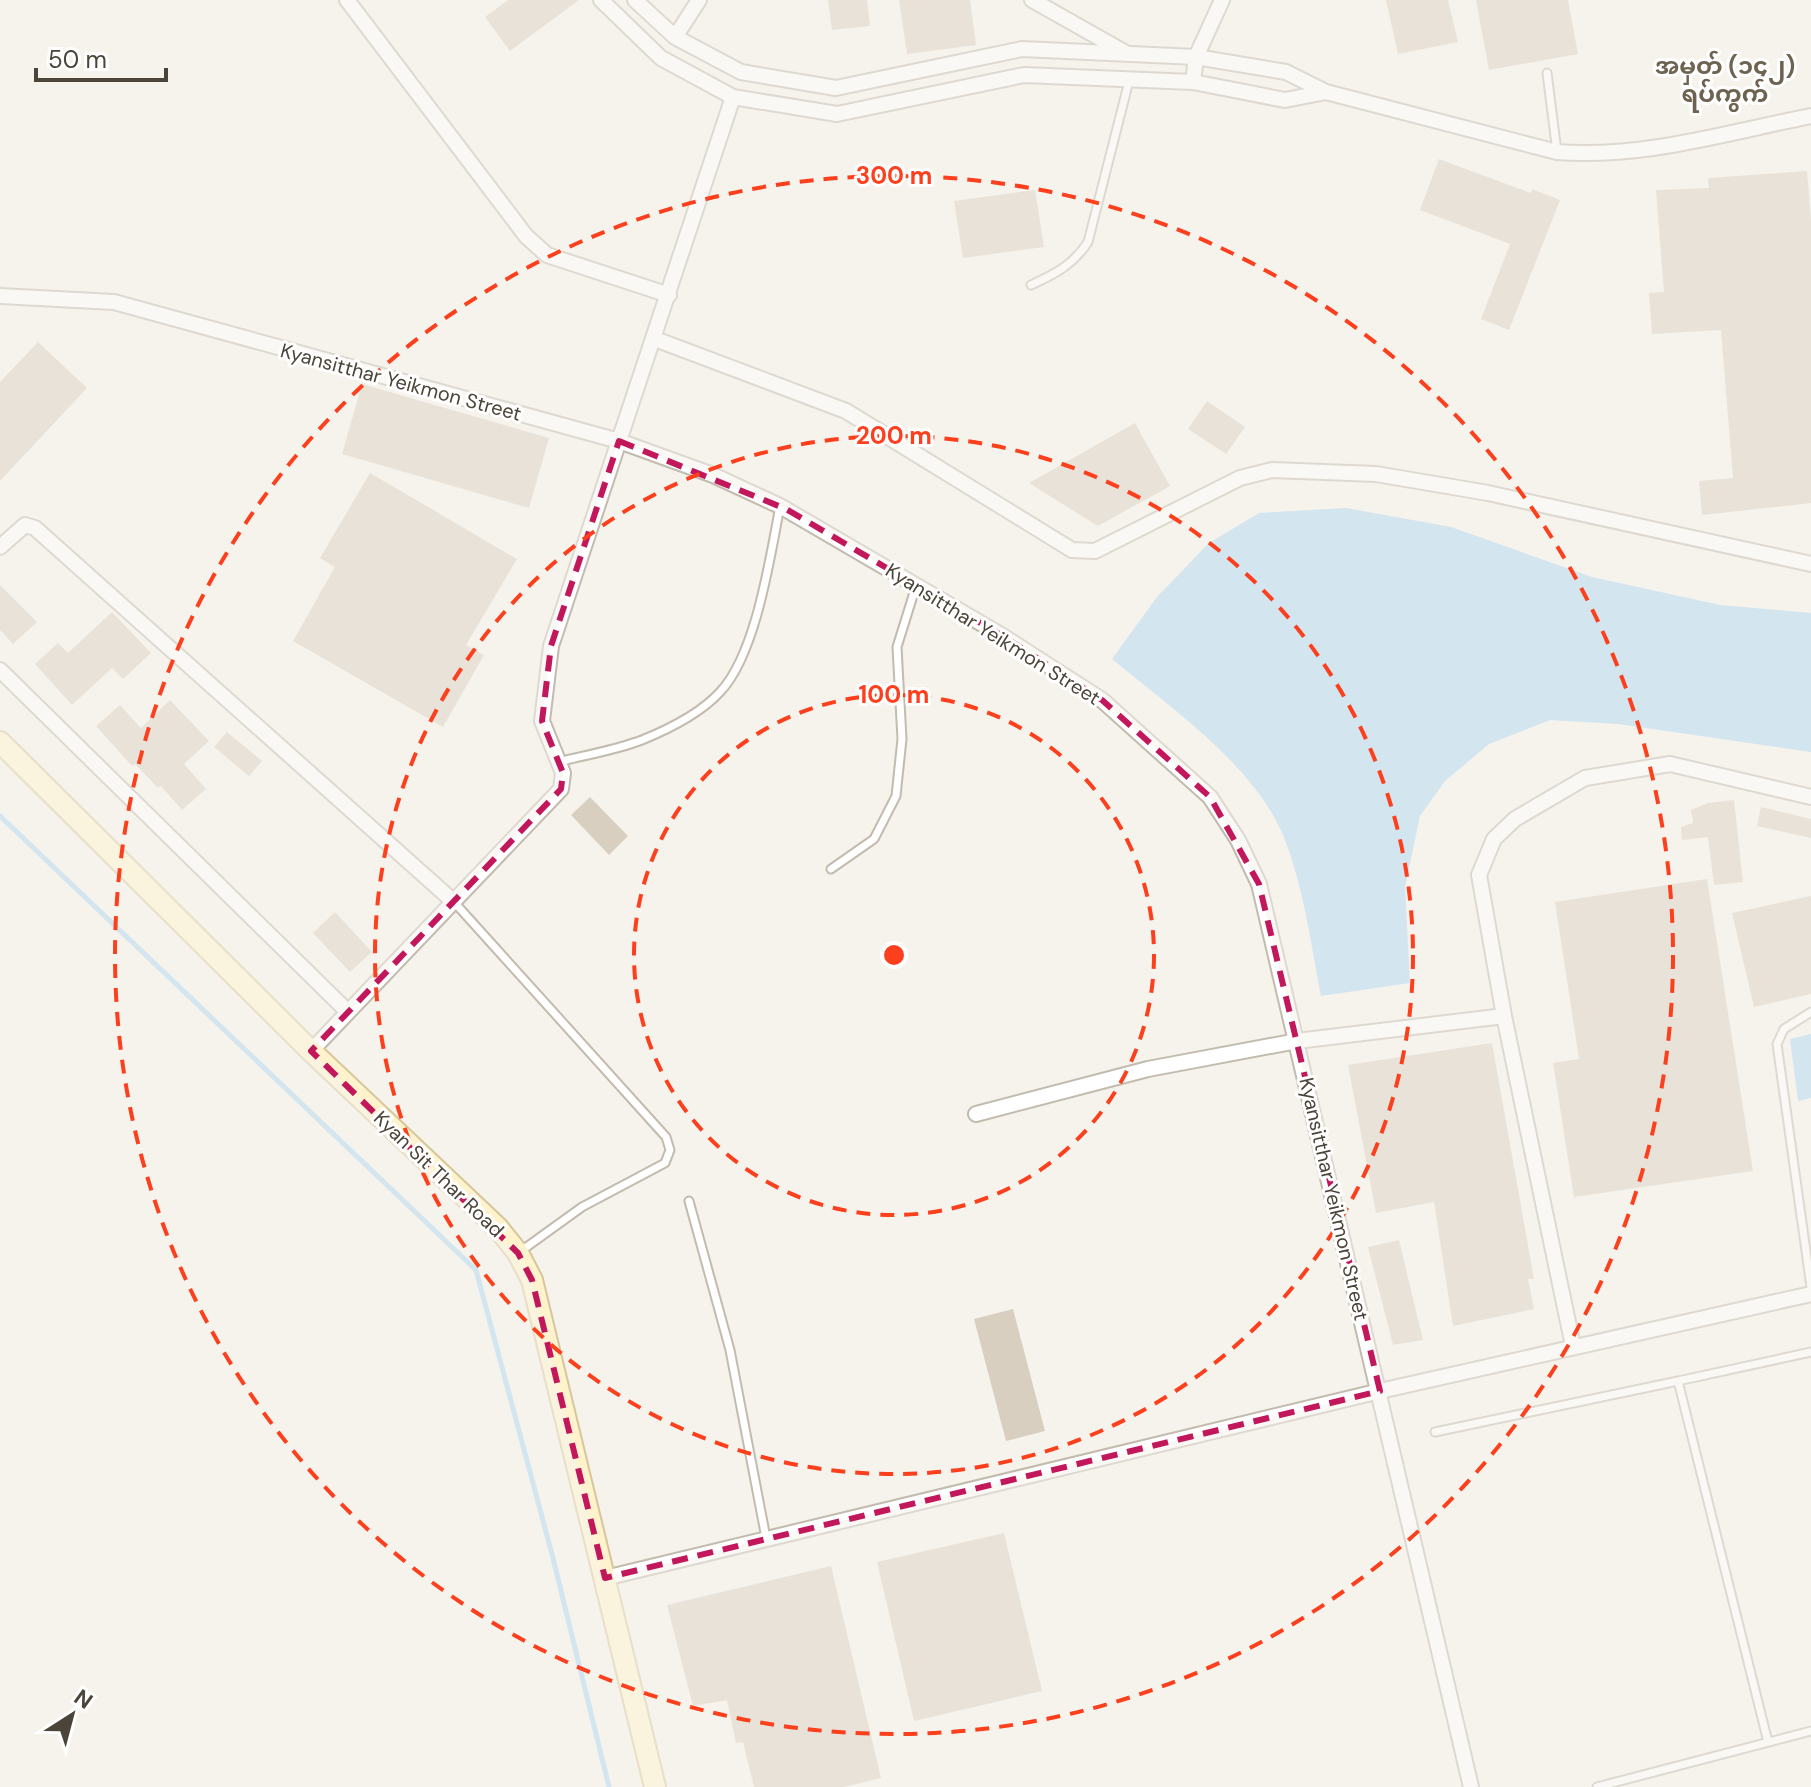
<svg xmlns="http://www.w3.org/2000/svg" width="1811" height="1787" viewBox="0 0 1811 1787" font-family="'DM Sans','Noto Sans Myanmar',sans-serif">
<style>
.water{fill:#a9d4f2}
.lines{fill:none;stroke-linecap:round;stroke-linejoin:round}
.stream{stroke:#a9d4f2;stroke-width:5}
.building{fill:#d8cfc1}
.service-casing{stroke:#c2bbae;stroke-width:11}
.minor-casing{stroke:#c2bbae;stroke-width:18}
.secondary-casing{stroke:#d6c79b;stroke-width:24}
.service{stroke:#fff;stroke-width:7}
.minor{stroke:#fff;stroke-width:14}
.secondary{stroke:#fff3cd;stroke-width:20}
.marked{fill:none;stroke:#c2185b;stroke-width:6;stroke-dasharray:16 10;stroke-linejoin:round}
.ring{fill:none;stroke:#fc3f1d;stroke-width:4;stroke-dasharray:14 10}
.labels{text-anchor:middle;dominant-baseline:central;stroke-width:6;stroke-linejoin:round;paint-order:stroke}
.street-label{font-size:20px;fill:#4b4439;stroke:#fff}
.quarter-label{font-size:24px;font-weight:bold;fill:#6e6250;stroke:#fff}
.centre{fill:#fc3f1d;stroke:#fff;stroke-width:4}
.ring-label{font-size:24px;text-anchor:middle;font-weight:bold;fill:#fc3f1d;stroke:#fff;stroke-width:6;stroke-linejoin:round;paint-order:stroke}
</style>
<rect width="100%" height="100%" fill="#f6f3ec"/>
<path class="water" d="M1346,508L1451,527L1592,577L1720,605L1811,613V752L1618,724L1550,720L1489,744L1445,781L1420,816L1405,887L1410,983L1321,996C1311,944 1304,890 1285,840C1257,767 1171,708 1112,659L1157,597L1209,543L1259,513Z
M1811,1034V1098L1798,1101L1790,1039Z"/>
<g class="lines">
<path class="stream" d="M0,816L476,1270L553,1558L609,1787"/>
</g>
<path class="building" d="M508,0H579L510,51L485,17Z
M828,0H867L870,26L832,30Z
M899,0H970L976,45L907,54Z
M1386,0H1448L1458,42L1398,54Z
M1476,0H1568L1578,54L1489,70Z
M1439,159L1531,193L1532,189L1560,200L1509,330L1481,319L1510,244L1420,210Z
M1807,171L1811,219V503L1702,515L1699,481L1733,478L1721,330L1652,334L1649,293L1664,292L1656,190L1709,188L1708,178Z
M1035,190L1044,247L963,258L954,201Z
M38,342L87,388L0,481V382Z
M362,384L549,438L529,508L342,454Z
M1207,401L1245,427L1226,454L1188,429Z
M1135,423L1170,486L1098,526L1029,483Z
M370,473L517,559L466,645L484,655L443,727L293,641L335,567L320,558Z
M0,585L37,622L13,644L0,630Z
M112,612L151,653L123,679L112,668L72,705L35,664L58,643L68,653Z
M170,700L209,741L184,764L206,789L182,810L161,786L158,788L135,764L132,766L96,726L120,705L141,728Z
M227,732L262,761L249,776L214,747Z
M590,797L628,836L609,855L571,815Z
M1734,800L1743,882L1714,885L1708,837L1682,840L1681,827L1693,823L1691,810L1708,803Z
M1761,807L1811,819V838L1757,826Z
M1707,879L1753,1171L1574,1197L1553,1063L1579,1059L1555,902Z
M1811,896V994L1754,1007L1732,913Z
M335,912L372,952L350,972L313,933Z
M1492,1043L1534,1279H1528L1534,1309L1453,1326L1434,1202L1376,1213L1348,1065Z
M1399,1240L1423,1340L1393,1345L1368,1247Z
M1013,1309L1045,1431L1006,1441L974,1319Z
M1004,1533L1042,1691L914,1721L877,1562Z
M831,1566L881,1778L844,1787H754L743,1742L736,1743L727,1700L693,1706L667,1605Z"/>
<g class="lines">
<defs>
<path id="service" d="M1547,73L1557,152
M1031,285C1055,274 1073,265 1088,242L1129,81
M558,762C586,755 616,750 642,740C669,729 700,714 720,692C756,654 770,558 780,506
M831,869L874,839L896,796L902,739L897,647L916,586
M454,902L666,1137L670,1150L665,1163L582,1207L521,1251
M1811,1012L1784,1029L1777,1044L1811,1287
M689,1201L730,1350L766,1538
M1435,1432L1678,1381
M1768,1742L1678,1381L1811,1352
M1597,1787L1811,1731"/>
<path id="minor" d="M347,0L526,236L547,255L669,295
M601,0L661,58L733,97L837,114L1024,75L1193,82L1285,100L1326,92
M635,0L675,37L741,72L836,88L1022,49L1196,57L1286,72L1326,92L1557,152C1642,159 1729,132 1811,116
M1032,0L1126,53
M675,37L699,0
M1193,82L1196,57L1222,0
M0,296L114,302L619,441L713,475L780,506L1001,635L1102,700L1210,797L1238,840L1259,884L1471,1787
M655,339L846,411L1072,550L1095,551L1240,478L1272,470L1376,474L1488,493L1811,564
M0,547L25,525L35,528L454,902
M0,670L348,1012
M311,1051L561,789L563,773L542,721L551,646L733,97
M976,1114L1148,1069L1297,1041L1504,1016
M1573,1346L1504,1016L1479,875L1494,839L1515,819L1585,778L1670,764L1811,797
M605,1578L1380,1391L1811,1294"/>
<path id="secondary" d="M0,742L311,1051L498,1228L518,1253L532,1280L655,1787"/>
</defs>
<use href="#service" class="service-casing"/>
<use href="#minor" class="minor-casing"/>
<use href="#secondary" class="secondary-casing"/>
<use href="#service" class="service"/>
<use href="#minor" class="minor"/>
<use href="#secondary" class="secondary"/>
</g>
<path d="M0 0H1811V1787H0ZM619,441L786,509L1001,635L1102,700L1210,797L1259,884L1380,1391L605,1578L532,1280L518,1253L311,1051L561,789L563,773L542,721L551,646Z" fill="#f6f3ec" fill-opacity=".55" fill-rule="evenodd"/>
<path class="marked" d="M619,441L786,509L1001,635L1102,700L1210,797L1259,884L1380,1391L605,1578L532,1280L518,1253L311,1051L561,789L563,773L542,721L551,646Z"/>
<g class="ring">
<circle cx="894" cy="955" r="260"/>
<circle cx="894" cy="955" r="519"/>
<circle cx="894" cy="955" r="779"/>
</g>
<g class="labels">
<g class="street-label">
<text transform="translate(401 382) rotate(15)">Kyansitthar Yeikmon Street</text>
<text transform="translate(993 634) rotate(32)">Kyansitthar Yeikmon Street</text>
<text transform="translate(439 1174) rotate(44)">Kyan Sit Thar Road</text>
<text transform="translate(1334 1199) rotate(77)">Kyansitthar Yeikmon Street</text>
</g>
<g class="quarter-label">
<text x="1725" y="65">အမှတ် (၁၄၂)<tspan x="1725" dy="28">ရပ်ကွက်</tspan></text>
</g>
</g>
<circle cx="894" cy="955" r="12" class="centre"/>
<g class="ring-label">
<text x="894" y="184">300 m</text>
<text x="894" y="444">200 m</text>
<text x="894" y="703">100 m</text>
</g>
<g transform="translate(72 1715) rotate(36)" stroke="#ffffff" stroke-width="6" paint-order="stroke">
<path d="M0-6L14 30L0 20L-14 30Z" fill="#4b4439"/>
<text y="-12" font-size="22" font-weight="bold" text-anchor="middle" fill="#4b4439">N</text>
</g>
<path d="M36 68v12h130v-12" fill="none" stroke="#4b4439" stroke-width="4"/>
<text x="48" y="68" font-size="24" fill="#4b4439" stroke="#ffffff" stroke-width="6" paint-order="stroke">50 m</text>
</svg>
